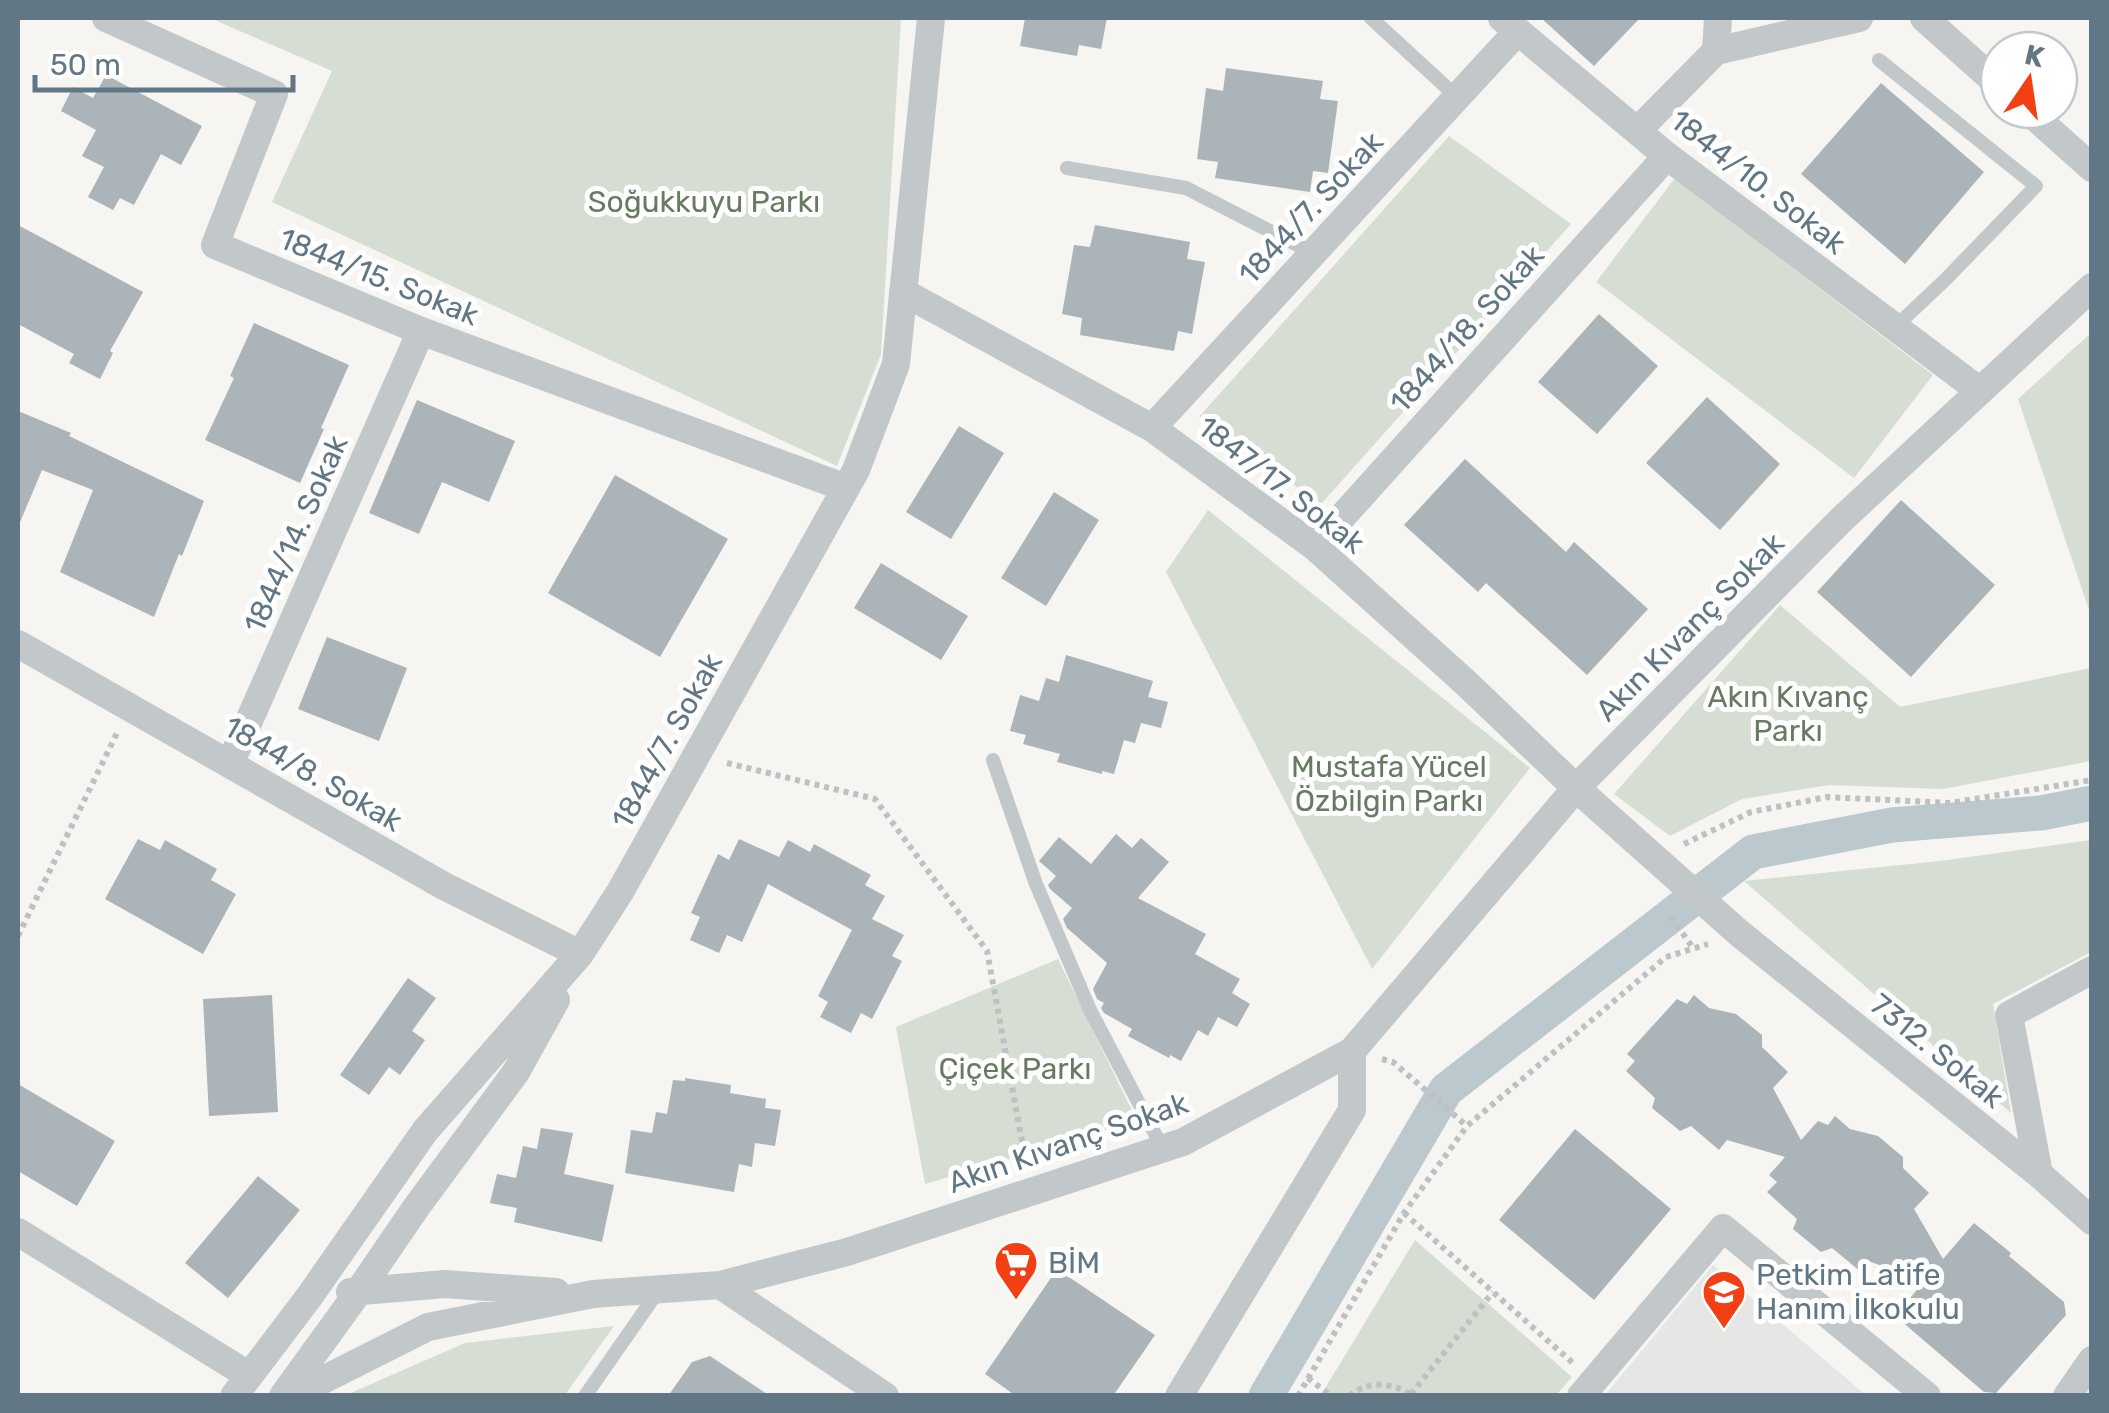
<svg xmlns="http://www.w3.org/2000/svg" width="2109" height="1413" viewBox="0 0 2109 1413" font-family="Rubik,sans-serif">
<style>
.built{fill:#e6e7e5}
.green{fill:#d6ddd2}
.lines{fill:none;stroke-linecap:round;stroke-linejoin:round}
.canal{stroke:#bbc8cd;stroke-width:35}
.building{fill:#abb4b9}
.path{stroke:#bec0c2;stroke-width:6;stroke-dasharray:5 5;stroke-linecap:butt}
.lane{stroke:#c2c7ca;stroke-width:14}
.street{stroke:#c2c7ca;stroke-width:28}
.labels{text-anchor:middle;dominant-baseline:central;stroke-width:10;stroke-linejoin:round;paint-order:stroke}
.street-label{font-size:30px;fill:#627785;stroke:#fff}
.park-label{font-size:30px;fill:#677b61;stroke:#fff}
.poi-label{font-size:30px;fill:#627785;stroke:#fff;text-anchor:start}
</style>
<rect width="100%" height="100%" fill="#f6f5f1"/>
<path class="built" d="M1713,1265L1866,1395H1605Z"/>
<path class="green" d="M210,18H901L881,354L837,466L272,202L332,71Z
M1449,136L1571,224L1321,504L1199,417Z
M1675,178L1933,375L1854,478L1596,282Z
M2091,333V616L2018,399Z
M1208,510L1530,768L1372,969L1166,572Z
M1780,605L1900,707L2091,668V761L1943,789L1829,785L1742,799L1670,836L1614,794Z
M2091,840V952L1993,1004L2011,1113L1744,881L1940,861Z
M1058,959L1137,1121L925,1184L896,1027Z
M1415,1240L1572,1377L1556,1395H1321Z
M614,1326L565,1395H346L465,1343Z"/>
<g class="lines">
<path class="canal" d="M1266,1396L1446,1090L1753,852L1892,825L2041,813L2092,803"/>
</g>
<path class="building" d="M1025,18H1107L1101,49L1079,45L1077,56L1020,46Z
M1541,18H1640L1594,66Z
M1226,68L1323,81L1320,99L1338,101L1328,173L1313,171L1310,192L1215,178L1218,162L1197,159L1206,88L1223,91Z
M106,75L202,126L181,165L161,154L134,205L120,198L113,210L88,197L104,167L82,156L96,130L61,111L73,87L93,98Z
M1881,83L1984,172L1905,264L1801,174Z
M18,225L143,292L110,351L113,353L100,379L69,363L74,354L18,324Z
M1095,225L1190,242L1187,259L1205,262L1192,334L1178,331L1174,351L1080,335L1082,318L1062,314L1074,245L1090,247Z
M1599,314L1658,366L1597,434L1538,382Z
M254,323L349,365L321,428L324,429L300,483L205,440L234,378L230,376Z
M1707,397L1780,464L1720,530L1646,463Z
M417,400L515,441L489,502L442,482L419,534L369,513Z
M18,411L71,433L69,436L204,501L182,556L179,554L154,617L60,572L93,490L42,470L18,527Z
M959,426L1004,453L951,539L906,512Z
M1465,459L1566,552L1574,542L1648,609L1587,675L1486,583L1478,592L1404,525Z
M615,475L728,539L660,657L548,593Z
M1054,492L1099,520L1046,606L1001,578Z
M1901,500L1995,585L1911,677L1817,592Z
M881,563L968,616L941,660L854,608Z
M327,637L407,668L379,741L298,709Z
M1066,655L1153,681L1148,697L1168,702L1161,728L1141,723L1135,743L1124,740L1114,774L1102,771V774L1057,762L1060,754L1023,744L1026,735L1010,731L1020,695L1039,701L1046,678L1059,682Z
M1116,834L1132,848L1141,838L1169,862L1138,898L1206,934L1195,954L1240,979L1232,993L1250,1004L1237,1027L1218,1017L1208,1036L1198,1030L1181,1061L1170,1055L1169,1058L1128,1036L1132,1029L1104,1013L1101,1008L1104,1003L1097,999L1093,989L1107,963L1067,928L1063,919L1072,908L1050,889L1048,885L1056,876L1039,861L1059,837L1091,864Z
M138,839L160,850L165,840L217,869L211,880L236,894L203,954L105,899Z
M739,839L779,857L788,840L810,852L814,844L871,875L865,885L885,896L872,919L904,935L892,956L902,961L872,1019L861,1013L851,1033L820,1017L828,1002L818,996L852,930L768,884L742,942L727,935L719,953L690,940L700,917L691,913L718,854L729,860Z
M408,978L436,998L412,1031L425,1040L400,1075L389,1067L369,1095L340,1075Z
M272,995L278,1112L209,1116L203,999Z
M1694,995L1709,1008L1736,1014L1762,1035V1047L1788,1072L1773,1088L1801,1140L1818,1121L1828,1125L1835,1116L1850,1129L1878,1136L1903,1157V1168L1929,1193L1914,1209L1943,1259L1974,1223L2011,1253L2009,1256L2064,1302L2066,1315L1996,1393L1984,1392L1900,1320L1902,1308L1924,1281L1868,1261L1860,1271L1832,1248L1821,1252L1793,1229L1797,1219L1767,1192L1777,1182L1769,1175L1785,1157L1727,1140L1719,1150L1691,1126L1680,1131L1652,1108L1655,1098L1626,1071L1635,1061L1627,1054L1677,999L1687,1004Z
M685,1078L731,1085L730,1093L766,1099L765,1108L781,1110L775,1146L755,1143L752,1167L739,1164L734,1192L625,1173L631,1130L652,1133L656,1112L667,1114L673,1080L685,1081Z
M18,1084L115,1141L77,1206L18,1171Z
M541,1128L573,1133L564,1174L614,1185L602,1242L514,1222L517,1208L490,1203L497,1174L516,1178L523,1146L537,1149Z
M1575,1129L1671,1209L1594,1300L1499,1220Z
M258,1176L300,1210L228,1298L185,1263Z
M1057,1269L1155,1335L1113,1396H1016L985,1374Z
M710,1356L770,1396H668L692,1362Z"/>
<g class="lines">
<path class="path" d="M727,763L875,799L987,951L1026,1163
M1684,844L1751,812L1827,797L1950,803L2092,780
M1671,917L1693,948
M18,936L118,731
M1382,1059L1393,1062L1467,1126
M1404,1213L1574,1364
M1308,1378L1331,1396
M1411,1394L1493,1292
M1298,1396L1404,1213L1467,1126L1666,957L1708,944
M1349,1396C1370,1380 1390,1382 1412,1395"/>
<path class="lane" d="M1371,18L1457,97
M1879,60L2036,186L1945,280L1895,327
M1067,168L1186,188L1313,253
M993,760L1036,884L1090,1010L1163,1149
M585,1396L659,1290"/>
<path class="street" d="M106,18L274,94L215,245L421,331L846,488
M1502,18L1667,156L1980,391
M1924,18L1999,85
M1716,51L1859,18
M1716,51L1718,18
M2027,110L2092,168
M1638,130L1716,51
M903,292L1152,428L1315,547L1466,683L1576,788L1739,933L2039,1174L2092,1221
M1152,428L1517,32
M1315,547L1667,156
M18,644L444,886L580,954
M230,764L421,331
M2039,1174L2009,1015L2092,970
M18,1232L248,1375
M720,1285L885,1396
M350,1292L445,1284L556,1292
M234,1396L309,1297L425,1131L580,954L620,892L856,470L896,364L931,18
M283,1396L359,1291L415,1209L516,1072L556,1000
M291,1396L428,1327L593,1294L720,1285L847,1252L1183,1142L1352,1051L1576,788L1841,520L2092,287
M1179,1396L1352,1110V1051
M1581,1396L1723,1228L1927,1396
M2067,1396L2092,1360"/>
</g>
<defs>
<symbol id="supermarket-pin" viewBox="-11 -11 22 30"><path d="M0 17L-7.5 6A9.5 9.5 0 1 1 7.5 6Z" fill="#f23f14" stroke="#fff"/><path d="M-6-5.5h2.5l.6 2H6L4.5 2H-2.5L-4.4-4H-6ZM-1.5 3.2a1.3 1.3 0 1 0 .1 0ZM3 3.2a1.3 1.3 0 1 0 .1 0Z" fill="#fff"/></symbol>
<symbol id="school-pin" viewBox="-11 -11 22 30"><path d="M0 17L-7.5 6A9.5 9.5 0 1 1 7.5 6Z" fill="#f23f14" stroke="#fff"/><path d="M0-5L7-2L0 1L-7-2ZM-4 1L0 2.5L4 1V4Q0 6-4 4Z" fill="#fff"/></symbol>
</defs>
<g fill-rule="evenodd">
<use href="#supermarket-pin" x="991" y="1238" width="50" height="68"/>
<use href="#school-pin" x="1699" y="1267" width="50" height="68"/>
</g>
<g class="labels">
<g class="street-label">
<text transform="translate(1758 182) rotate(38)">1844/10. Sokak</text>
<text transform="translate(1311 208) rotate(-47)">1844/7. Sokak</text>
<text transform="translate(379 277) rotate(22)">1844/15. Sokak</text>
<text transform="translate(1467 329) rotate(-48)">1844/18. Sokak</text>
<text transform="translate(1281 485) rotate(38)">1847/17. Sokak</text>
<text transform="translate(296 534) rotate(-66)">1844/14. Sokak</text>
<text transform="translate(1690 627) rotate(-45)">Akın Kıvanç Sokak</text>
<text transform="translate(667 741) rotate(-61)">1844/7. Sokak</text>
<text transform="translate(313 774) rotate(30)">1844/8. Sokak</text>
<text transform="translate(1937 1051) rotate(39)">7312. Sokak</text>
<text transform="translate(1068 1143) rotate(-19)">Akın Kıvanç Sokak</text>
</g>
<g class="park-label">
<text x="704" y="202">Soğukkuyu Parkı</text>
<text x="1788" y="697">Akın Kıvanç<tspan x="1788" dy="34">Parkı</tspan></text>
<text x="1389" y="767">Mustafa Yücel<tspan x="1389" dy="34">Özbilgin Parkı</tspan></text>
<text x="1015" y="1069">Çiçek Parkı</text>
</g>
<g class="poi-label">
<text x="1048" y="1263">BİM</text>
<text x="1756" y="1275">Petkim Latife<tspan x="1756" dy="34">Hanım İlkokulu</tspan></text>
</g>
</g>
<rect width="2109" height="1413" fill="none" stroke="#627785" stroke-width="40"/>
<g transform="translate(2029 80) rotate(13)"><circle r="48" fill="#ffffff" stroke="#c0c9ce" stroke-width="2.5"/>
<path d="M0-8L18 38L0 25L-18 38Z" fill="#f23f14"/>
<text y="-15" font-size="28" font-weight="bold" text-anchor="middle" fill="#627785">K</text>
</g>
<path d="M35 75v15h258v-15" fill="none" stroke="#627785" stroke-width="5"/>
<text x="50" y="75" font-size="30" fill="#627785" stroke="#ffffff" stroke-width="8" paint-order="stroke">50 m</text>
</svg>
